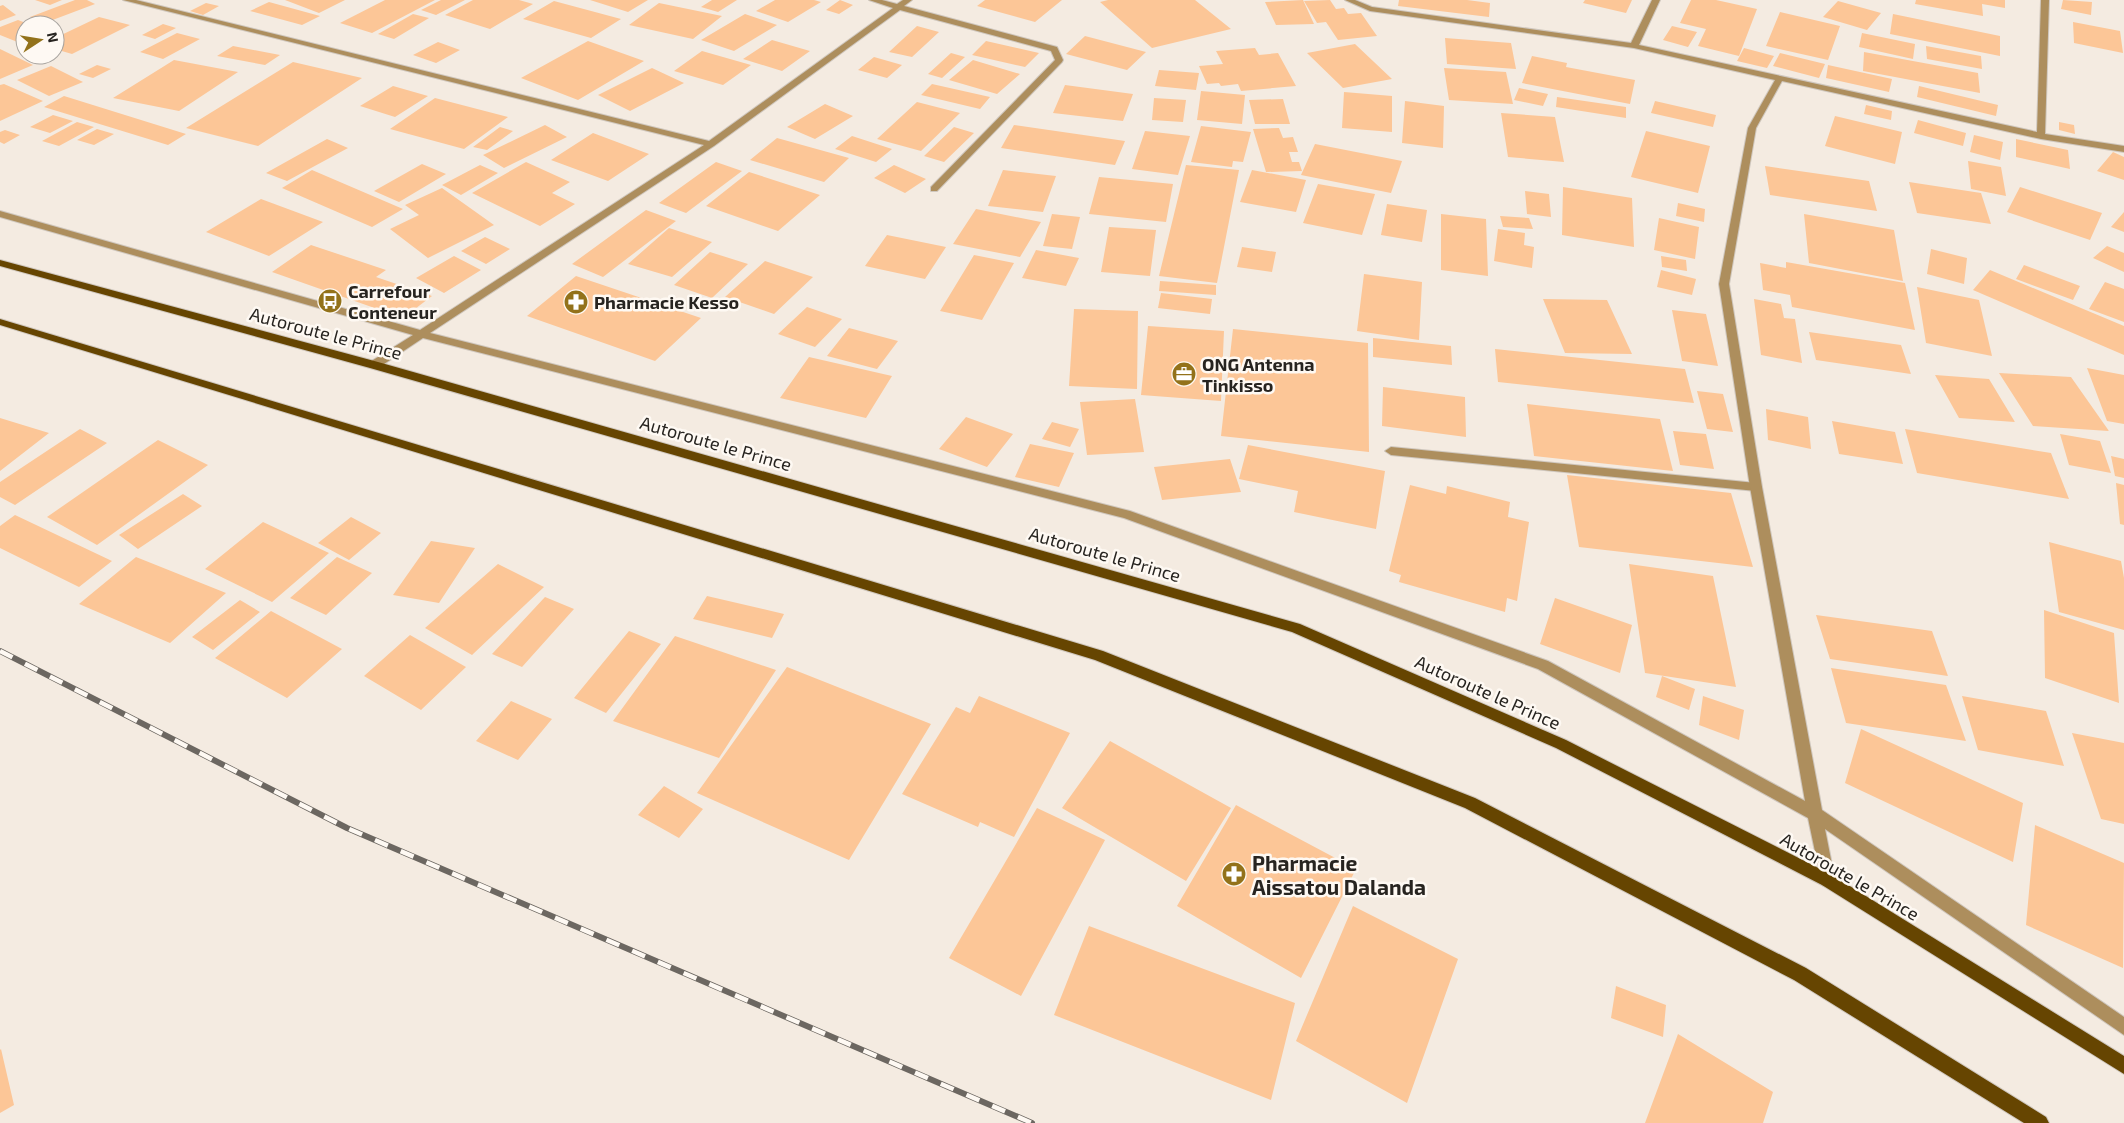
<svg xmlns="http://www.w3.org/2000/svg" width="2124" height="1123" viewBox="0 0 2124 1123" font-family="'Exo 2',sans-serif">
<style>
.building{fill:#fcc697}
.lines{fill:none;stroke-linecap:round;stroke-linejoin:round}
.service-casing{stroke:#cfc7be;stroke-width:2}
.minor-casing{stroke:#cfc7be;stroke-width:2}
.primary-casing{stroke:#cfc7be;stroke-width:2}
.service{fill:#ad8e5d;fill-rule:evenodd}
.minor{fill:#ad8e5d;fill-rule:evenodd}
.primary{fill:#664501;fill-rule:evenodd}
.rail-casing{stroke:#6c6761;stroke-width:6}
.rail{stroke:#fef9f3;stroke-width:4.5;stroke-dasharray:14;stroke-linecap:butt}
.labels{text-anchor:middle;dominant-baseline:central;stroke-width:5;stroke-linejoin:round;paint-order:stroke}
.poi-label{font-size:18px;font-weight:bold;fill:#272420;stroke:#fef9f3;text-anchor:start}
.street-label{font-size:18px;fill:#272420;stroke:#fef9f3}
.near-poi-label{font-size:21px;font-weight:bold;fill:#272420;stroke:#fef9f3;text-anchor:start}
</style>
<rect width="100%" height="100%" fill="#f4ebe1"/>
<path class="building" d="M35,0H62L50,5Z
M75,0H87L95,4L42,24L30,17Z
M285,0H345L319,13Z
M385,0H435L372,33L340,23Z
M441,0H465L436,15L421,10Z
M473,0H519L533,4L490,29L445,15Z
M590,0H648L628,12Z
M712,0H737L718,12L701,7Z
M775,0H814L821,2L788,22L756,11Z
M840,0L853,5L839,14L826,10Z
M985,0H1062L1035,22L977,6Z
M1108,0H1195L1231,29L1152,48L1100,2Z
M1303,0L1314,24L1276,25L1265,2Z
M1330,0L1336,9L1344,8L1348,14L1361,13L1377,36L1338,40L1326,22L1317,23L1304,1Z
M1399,0H1467L1490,3L1489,17L1398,6Z
M1585,0H1632L1626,13L1583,3Z
M1691,0H1716L1757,9L1739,56L1698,46L1706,29L1680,23Z
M1916,0H2005V8L1982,4L1983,16L1915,4Z
M2063,0L2092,2L2091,15L2061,9Z
M554,1L621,19L591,38L523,19Z
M1838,1L1881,13L1867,30L1823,17Z
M269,2L320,16L302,25L250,11Z
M206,3L219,6L203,15L190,11Z
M659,3L722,16L693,39L629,25Z
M3,5L16,15L0,21V6Z
M1780,12L1840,26L1828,60L1766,46Z
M413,14L429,18L394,39L378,34Z
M745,14L777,25L734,51L701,40Z
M1893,14L2000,36V56L1890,34Z
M99,17L130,25L72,54L55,49V38Z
M18,20L31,25H25V45L0,35V27Z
M2073,22L2120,31L2123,53L2074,43Z
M163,24L176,28L155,39L142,35Z
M917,26L939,32L912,57L889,52Z
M1672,26L1697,32L1688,47L1663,40Z
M177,33L200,39L163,59L140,52Z
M1862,33L1915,44L1913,59L1859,47Z
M1085,36L1146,52L1127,70L1066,54Z
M1445,38L1511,43L1516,69L1447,64Z
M772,40L810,51L782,71L743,59Z
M588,41L644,61L578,100L521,78Z
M986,41L1039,53L1025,67L972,55Z
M438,42L460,50L436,63L413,55Z
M1355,44L1392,79L1343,88L1307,53Z
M233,46L280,55L265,65L217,56Z
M1926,46L1981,56L1982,69L1927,59Z
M1255,48L1259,55L1278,53L1296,86L1241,91L1238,84L1221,86L1219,83L1207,84L1199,66L1223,64L1216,51Z
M1744,48L1774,56L1767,68L1737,61Z
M0,49L33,65L0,79Z
M702,51L751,65L723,85L674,71Z
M1864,52L1978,73L1980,93L1863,71Z
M951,53L965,57L942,78L928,74Z
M1780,53L1825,64L1819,78L1773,66Z
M1532,56L1567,63L1566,67L1635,80L1630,104L1522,83Z
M874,57L902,65L887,78L858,70Z
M174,60L238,72L179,111L113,98Z
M973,60L1020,74L997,94L949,80Z
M293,62L362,78L258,146L186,128Z
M97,65L111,69L93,78L79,74Z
M1828,65L1892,79L1889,92L1826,78Z
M51,66L83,82L49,96L17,80Z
M652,68L684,83L630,111L598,95Z
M1444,68L1506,72L1513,104L1449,100Z
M1159,70L1199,73L1196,90L1155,86Z
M4,84L43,101L0,121V85Z
M932,84L990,97L980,109L921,95Z
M1065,85L1133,94L1123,121L1053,113Z
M393,86L428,96L395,117L360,106Z
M1919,86L1998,105L1996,116L1917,97Z
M1519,88L1548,94L1543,106L1514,100Z
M1201,91L1245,95L1242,124L1197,120Z
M1344,92L1392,96V132L1342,128Z
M64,96L186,134L168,145L44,107Z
M1557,97L1626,107V118L1556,107Z
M435,98L508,117L464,149L390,129Z
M1154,98L1186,100L1183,122L1152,120Z
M1283,99L1290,124H1255L1249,100Z
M1405,101L1444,106L1443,148L1402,143Z
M1655,101L1716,115L1713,127L1651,113Z
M917,102L960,113L921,151L877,139Z
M825,104L853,116L815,139L787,127Z
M1866,105L1892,111L1891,120L1864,114Z
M1501,113L1555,117L1564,162L1508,157Z
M53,115L73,121L50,133L30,127Z
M1835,116L1902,132L1895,164L1825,146Z
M1918,120L1966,133L1963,146L1914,133Z
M77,122L94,127L59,146L42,141Z
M2059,122L2074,125L2075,134L2059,130Z
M545,125L567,137L504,168L483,155Z
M1014,125L1125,141L1115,165L1001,148Z
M1201,126L1251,132L1243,162L1233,161L1232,167L1191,162Z
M500,127L513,131L487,150L473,147Z
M954,127L974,133L944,162L924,156Z
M1279,128L1283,138L1293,137L1298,152H1289L1292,162H1299L1302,171L1266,172L1253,129Z
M97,129L114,134L94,145L77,140Z
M5,130L20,135L4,144L0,142V132Z
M1145,131L1190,136L1178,175L1132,169Z
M1646,131L1710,146L1698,193L1631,177Z
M593,133L649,154L608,181L551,160Z
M1974,135L2003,142L2000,160L1970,152Z
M852,136L892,149L876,162L835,149Z
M777,138L849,158L824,182L750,160Z
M327,139L348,148L287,181L266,173Z
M2016,139L2068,150L2070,169L2016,157Z
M1315,144L1402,161L1391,193L1301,175Z
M2113,152L2124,157V180L2097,171Z
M1968,161L2001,167L2006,196L1971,189Z
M526,162L570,182L552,193L575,204L540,226L472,193Z
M716,162L742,171L686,213L659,203Z
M422,164L446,174L399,202L374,191Z
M480,165L498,173L461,195L442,185Z
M894,165L926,179L905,193L874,178Z
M1186,165L1239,170L1217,283L1159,276Z
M1765,166L1869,181L1877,211L1770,195Z
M312,170L403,209L372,227L282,188Z
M1003,170L1056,176L1043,212L988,206Z
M1252,170L1306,180L1296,212L1240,202Z
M749,172L820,195L778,231L706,206Z
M1099,177L1173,184L1166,222L1089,214Z
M1909,182L1981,193L1991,224L1917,213Z
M1318,184L1375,194L1362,235L1303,223Z
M1563,187L1632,198L1634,247L1562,235Z
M2020,187L2102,213L2090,240L2007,212Z
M442,188L494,225L428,258L390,229L419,215L405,205Z
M1525,191L1549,194L1551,217L1527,214Z
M261,199L323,222L269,256L206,232Z
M1678,203L1705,209L1704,222L1676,216Z
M1387,204L1427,210L1422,242L1381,235Z
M976,209L1041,222L1020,257L953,244Z
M646,210L676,221L603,277L572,264Z
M2124,212V232L2111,227Z
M1052,214L1080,217L1072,249L1043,246Z
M1441,214L1486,219L1488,276L1441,270Z
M1804,214L1894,230L1903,281L1809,263Z
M1500,216L1529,218L1533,229L1503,227Z
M1659,218L1699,227L1695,259L1654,250Z
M1109,227L1156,230L1150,276L1101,272Z
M669,228L712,242L672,277L628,264Z
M1498,229L1525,233L1524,245L1534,247L1532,268L1494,261Z
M887,235L946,247L925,279L865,266Z
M485,237L510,249L486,264L461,251Z
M311,245L386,270L376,277L432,296L403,318L272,272Z
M2107,246L2124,253V272L2093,258Z
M1242,247L1276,252L1272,272L1237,267Z
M1931,249L1967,258L1964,284L1927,274Z
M1036,250L1079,258L1066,286L1022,278Z
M710,252L748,264L712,298L674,285Z
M974,255L1014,263L982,320L940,311Z
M454,256L481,270L444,293L416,278Z
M1661,256L1686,260L1687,271L1662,267Z
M765,261L813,277L774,314L725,297Z
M1786,262L1905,283L1915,330L1792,307L1790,295L1763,290L1760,263L1786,268Z
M2024,265L2080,286L2073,300L2016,279Z
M1661,270L1696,279L1692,295L1657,287Z
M1990,270L2124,326V355L1973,290Z
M1364,274L1422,282L1419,340L1357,331Z
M576,276L701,318L655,361L527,316Z
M1160,281L1216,285V295L1159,291Z
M2105,282L2124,289V322L2089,309Z
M1917,287L1979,300L1992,356L1926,343Z
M1161,293L1212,299L1210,314L1158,308Z
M1543,299L1607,300L1632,354L1565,353Z
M1754,299L1781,304L1784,318L1795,319L1802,363L1761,355Z
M807,307L842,319L815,347L778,334Z
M1074,309L1138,311L1137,389L1069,386Z
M1672,310L1706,314L1718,366L1682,361Z
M1148,326L1224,331L1221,401L1141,395Z
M849,328L898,341L877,369L827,356Z
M1233,329L1368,343L1369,452L1221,436Z
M1809,332L1901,345L1911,374L1816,360Z
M1373,338L1451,346L1452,365L1373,357Z
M1495,349L1685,369L1694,403L1498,382Z
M809,357L892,376L866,418L780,398Z
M2087,368L2124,375V424L2107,421Z
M1999,373L2071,377L2109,431L2033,426Z
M1935,375L1989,379L2015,422L1959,418Z
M1383,387L1465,397L1466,437L1382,426Z
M1697,391L1723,394L1733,432L1707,429Z
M1135,399L1144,452L1087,455L1080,402Z
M1527,404L1660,419L1673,471L1534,456Z
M1766,409L1808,417L1811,449L1768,440Z
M966,417L1013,434L987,467L939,449Z
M0,418L49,433L0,471Z
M1832,421L1895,432L1903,464L1839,454Z
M1052,422L1079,429L1070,447L1042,439Z
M80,429L107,443L15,505L0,497V482Z
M1905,429L2051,453L2069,499L1917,473Z
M1673,431L1706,434L1714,469L1680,465Z
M2060,434L2100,441L2111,473L2069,465Z
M158,440L208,465L97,545L47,517Z
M1030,444L1074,453L1059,487L1015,477Z
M1248,445L1385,471L1376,529L1294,512L1298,491L1239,479Z
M2111,456L2124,459V478L2115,476Z
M1230,459L1241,492L1162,500L1154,467Z
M1567,475L1731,493L1753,567L1579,547Z
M2116,483L2124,485V525L2120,524Z
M1410,485L1446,494L1447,486L1510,502L1508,517L1529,522L1517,601L1507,598L1505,612L1399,582L1401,575L1389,571Z
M183,494L202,506L138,549L119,535Z
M15,515L112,561L79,587L0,548V526Z
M351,517L381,533L349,560L318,543Z
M263,522L329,553L272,602L205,569Z
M431,541L475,548L439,603L393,595Z
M2049,542L2121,561L2124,578V630L2059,612Z
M136,557L226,593L170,643L79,604Z
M337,557L372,573L326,615L290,598Z
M498,564L544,587L472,655L425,628Z
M1629,564L1713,576L1736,687L1645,673Z
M707,596L784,614L772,638L693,619Z
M545,597L574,609L522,667L492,654Z
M1555,598L1632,625L1620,673L1540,644Z
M240,600L260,612L213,650L192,637Z
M2044,610L2114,633L2119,703L2045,678Z
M271,611L342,649L287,698L215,658Z
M1816,615L1932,631L1948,676L1830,659Z
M629,631L661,644L606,713L574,698Z
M410,635L466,667L421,710L364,676Z
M675,636L776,670L719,758L613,721Z
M787,667L931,724L849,860L697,793Z
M1831,668L1946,685L1966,741L1846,723Z
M1662,676L1695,689L1689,710L1656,697Z
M979,696L1070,733L1014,837L980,822L978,827L902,794L956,707L970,713Z
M1703,696L1744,710L1739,740L1699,725Z
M1962,696L2046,711L2064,766L1978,750Z
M511,701L552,719L518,760L476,741Z
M1861,729L2023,803L2013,862L1845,783Z
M2072,733L2124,743V824L2101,819Z
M1110,741L1231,808L1186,881L1062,808Z
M664,786L703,809L679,838L638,815Z
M1236,805L1356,869L1301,978L1177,906Z
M1037,808L1105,840L1021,996L949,958Z
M2035,825L2124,863L2123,968L2026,925Z
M1353,906L1458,959L1407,1103L1296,1041Z
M1089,926L1295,1003L1271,1100L1054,1015Z
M1616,986L1666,1005L1663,1037L1611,1018Z
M1678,1034L1773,1092L1763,1123H1645Z
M1,1049L14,1105L0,1113V1050Z"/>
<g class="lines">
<defs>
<path id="service" d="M1391,447L1756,483L1762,487L1756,491L1391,455L1385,451Z"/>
<path id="minor" d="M123,0H136L709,141L893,8L869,0H882L897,4L903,0H912L904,6L1057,47L1063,60L1062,62L937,191H931V187L1055,60L1051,51L900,10L714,146L430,333L1130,511L1548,661L1805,801L1750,487L1719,284L1748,128L1775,80L1634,48L1370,11L1345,0H1355L1372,7L1631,43L1652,0H1660L1639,45L2037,132L2041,0H2049L2045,134L2124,146V152L2041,139L1782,81L1756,128L1729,284L1762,487L1822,810L2124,1017V1035L1825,829L1835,880L1832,885L1827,887L1822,885L1808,818L1538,669L1124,518L423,338L378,368H370L369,365L370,362L413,335L0,217V211L420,330L704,145Z"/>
<path id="primary" d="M0,260L378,362L1300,624L1566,740L1832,875L2124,1056V1074L1822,885L1556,748L1292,632L370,368L0,266Z
M0,319L1103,651L1475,798L1806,968L2046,1117L2049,1123H2024L1794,980L1465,808L1095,660L0,325Z"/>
</defs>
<use href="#service" class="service-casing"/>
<use href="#minor" class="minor-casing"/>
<use href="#primary" class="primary-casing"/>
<use href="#service" class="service"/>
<use href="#minor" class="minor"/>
<use href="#primary" class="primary"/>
<defs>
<path id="rail" d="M0,651L347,828L1032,1123"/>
</defs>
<use href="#rail" class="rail-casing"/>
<use href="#rail" class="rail"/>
</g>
<defs>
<symbol id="bus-disc" viewBox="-11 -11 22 22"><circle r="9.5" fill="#93721a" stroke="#fef9f3"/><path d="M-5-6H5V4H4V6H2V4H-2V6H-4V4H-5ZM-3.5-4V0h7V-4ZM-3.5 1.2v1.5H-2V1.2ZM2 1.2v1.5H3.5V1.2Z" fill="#fff"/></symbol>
<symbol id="pharmacy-disc" viewBox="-11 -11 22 22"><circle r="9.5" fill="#93721a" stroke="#fef9f3"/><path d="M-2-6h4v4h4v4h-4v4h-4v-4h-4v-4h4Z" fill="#fff"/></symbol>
<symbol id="office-disc" viewBox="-11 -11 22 22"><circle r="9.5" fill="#93721a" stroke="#fef9f3"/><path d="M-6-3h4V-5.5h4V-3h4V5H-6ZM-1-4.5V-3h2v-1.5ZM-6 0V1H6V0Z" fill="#fff"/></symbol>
</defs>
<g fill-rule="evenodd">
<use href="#bus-disc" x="316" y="287" width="28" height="28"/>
<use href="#pharmacy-disc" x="562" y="288" width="28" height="28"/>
<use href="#office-disc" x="1170" y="360" width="28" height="28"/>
<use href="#pharmacy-disc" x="1220" y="860" width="28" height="28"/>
</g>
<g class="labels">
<g class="poi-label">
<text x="348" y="291">Carrefour<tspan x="348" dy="21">Conteneur</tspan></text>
<text x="594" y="302">Pharmacie Kesso</text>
<text x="1202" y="364">ONG Antenna<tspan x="1202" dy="21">Tinkisso</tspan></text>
</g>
<g class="street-label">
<text transform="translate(326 333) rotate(15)">Autoroute le Prince</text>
<text transform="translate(716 443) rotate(16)">Autoroute le Prince</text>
<text transform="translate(1105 554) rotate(16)">Autoroute le Prince</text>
<text transform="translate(1488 692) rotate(24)">Autoroute le Prince</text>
<text transform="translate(1850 876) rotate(30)">Autoroute le Prince</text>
</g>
<g class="near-poi-label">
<text x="1252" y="862">Pharmacie<tspan x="1252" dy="24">Aissatou Dalanda</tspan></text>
</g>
</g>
<g transform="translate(40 40) rotate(78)"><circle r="24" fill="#fef9f3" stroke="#a8a49f"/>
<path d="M0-4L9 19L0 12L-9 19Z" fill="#93721a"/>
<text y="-8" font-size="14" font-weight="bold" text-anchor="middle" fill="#272420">N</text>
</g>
</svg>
